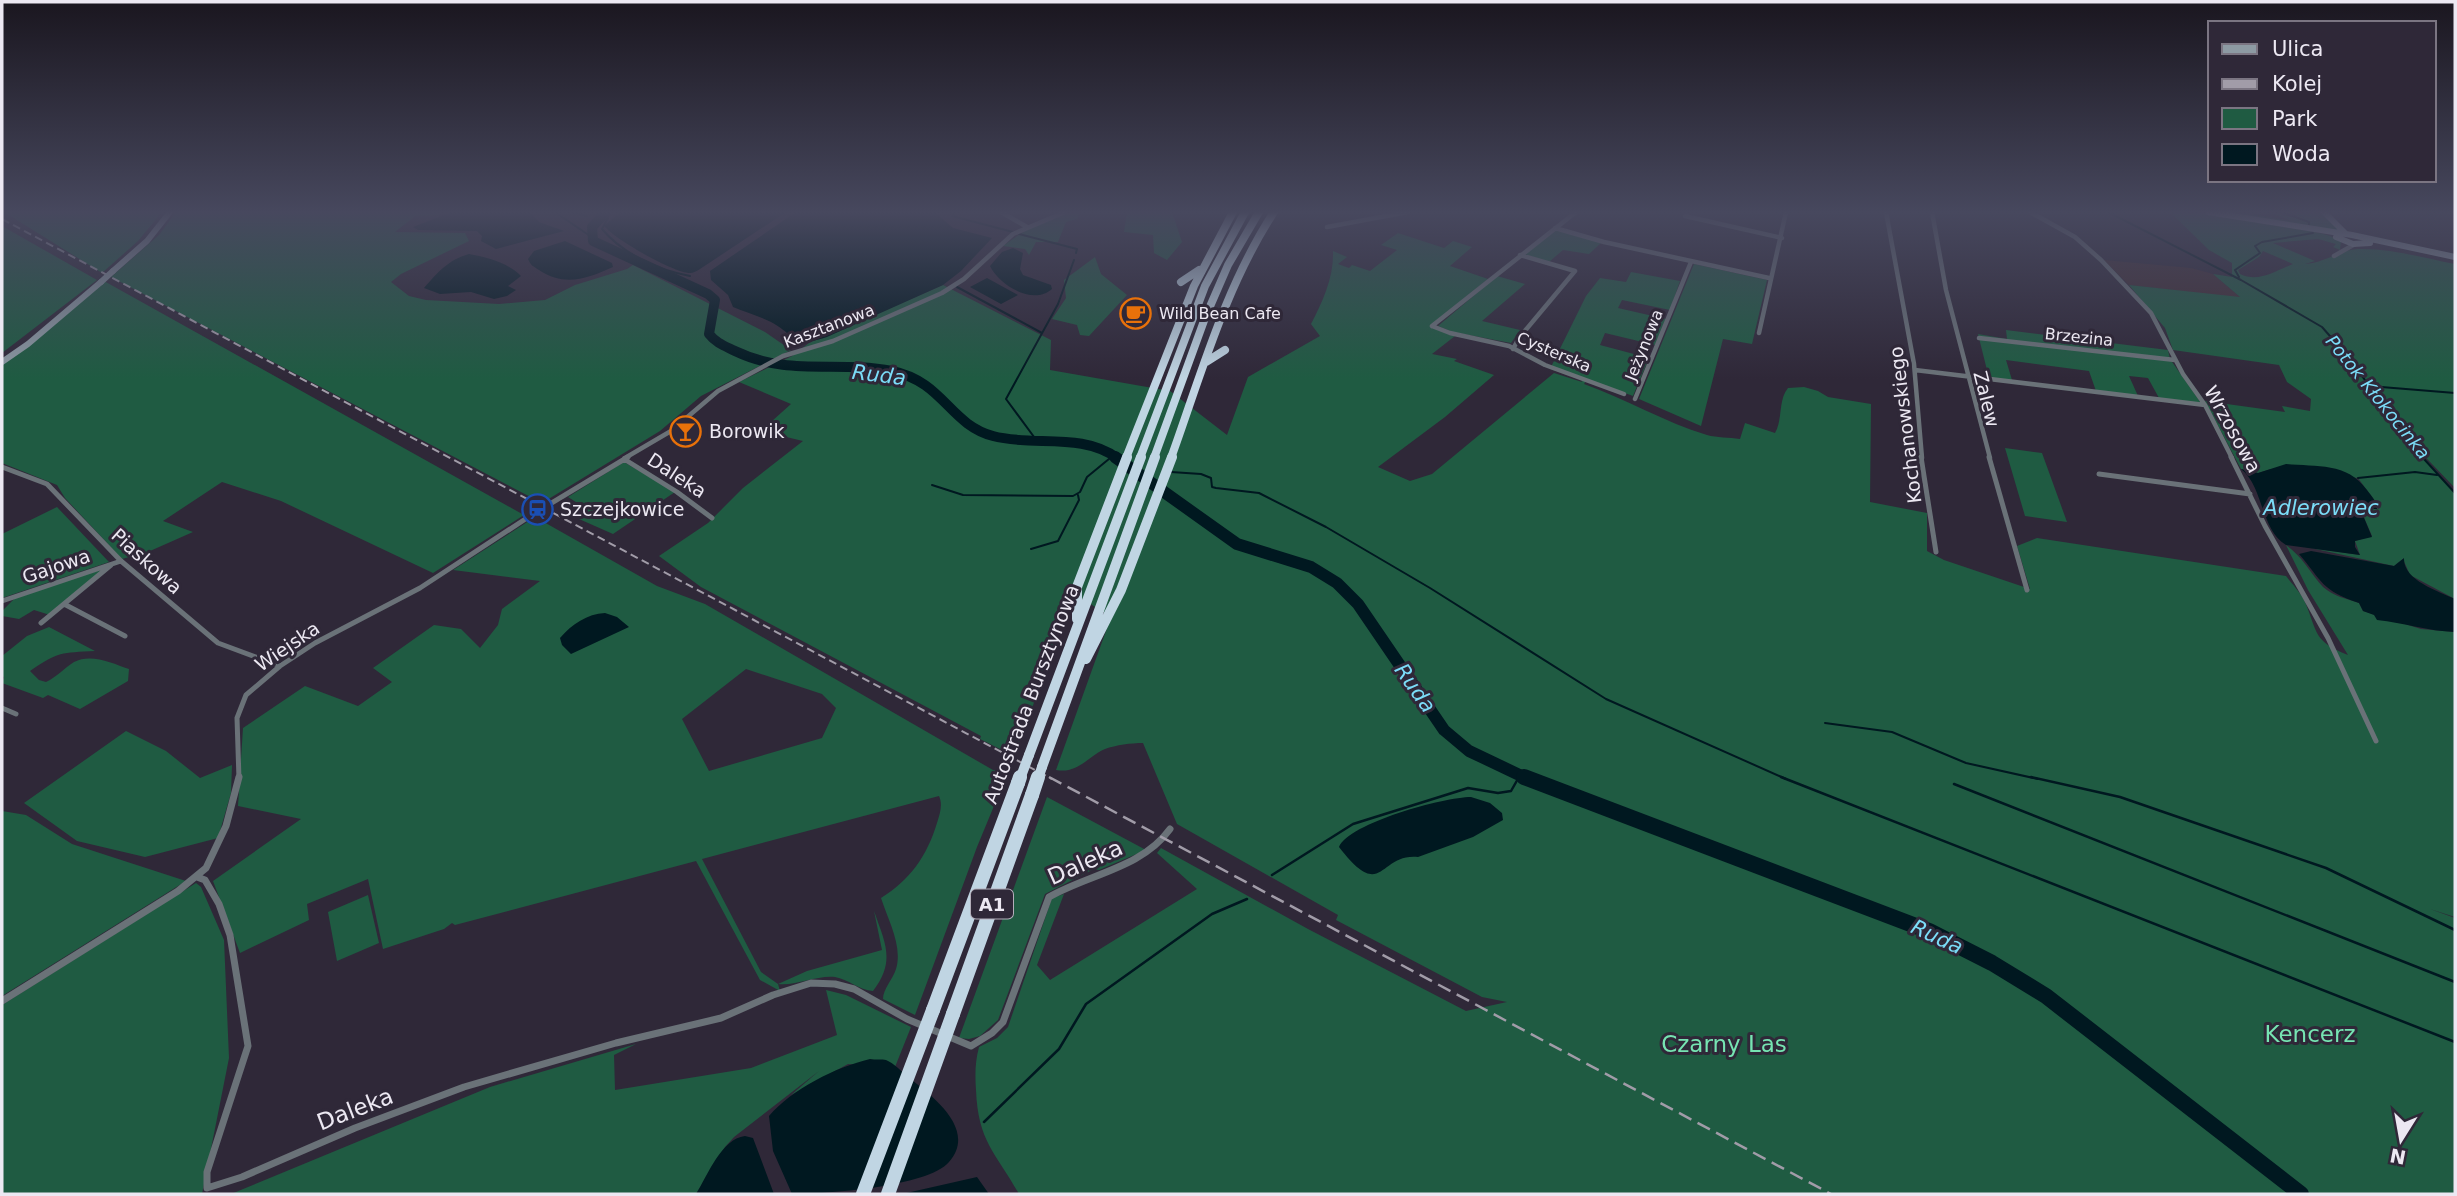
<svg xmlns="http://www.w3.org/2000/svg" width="2457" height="1196" viewBox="0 0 2457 1196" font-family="'DejaVu Sans',sans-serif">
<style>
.industrial{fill:#402d34}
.green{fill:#1f5b42;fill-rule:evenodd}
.water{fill:#001820}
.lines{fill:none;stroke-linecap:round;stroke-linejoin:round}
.stream-far1{stroke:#001820;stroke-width:2}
.stream{stroke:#001820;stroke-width:2.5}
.river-far2{stroke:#001820;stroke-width:10}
.river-far1{stroke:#001820;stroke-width:12}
.river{stroke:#001820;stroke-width:16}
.street-far2{stroke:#6a7278;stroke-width:4.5}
.street-far1{stroke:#6a7278;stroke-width:5}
.street{stroke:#6a7278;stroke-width:7}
.secondary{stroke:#8d9aa3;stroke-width:6}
.highway-far2{stroke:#c0d5e3;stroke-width:8}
.highway-far1{stroke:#c0d5e3;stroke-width:10}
.highway{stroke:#c0d5e3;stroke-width:14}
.rail-far1{stroke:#a19ca8;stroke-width:2;stroke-dasharray:8 4.5;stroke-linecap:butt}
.rail{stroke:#a19ca8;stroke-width:2.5;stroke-dasharray:14 7;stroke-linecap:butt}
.secondary-bridge{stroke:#8d9aa3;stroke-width:6}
.highway-bridge-far1{stroke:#c0d5e3;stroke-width:10}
.highway-bridge{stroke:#c0d5e3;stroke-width:14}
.labels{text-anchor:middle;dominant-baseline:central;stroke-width:6;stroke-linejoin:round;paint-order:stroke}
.far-poi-label{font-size:16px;fill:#ece8f2;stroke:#2f2838;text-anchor:start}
.far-street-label{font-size:16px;fill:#ece8f2;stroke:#2f2838}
.far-water-label{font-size:18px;font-style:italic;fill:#7bddf8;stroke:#2f2838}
.shield{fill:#2f2838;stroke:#b3aeba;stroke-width:2}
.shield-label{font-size:18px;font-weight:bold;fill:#ece8f2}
.street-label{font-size:19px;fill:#ece8f2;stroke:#2f2838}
.poi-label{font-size:19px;fill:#ece8f2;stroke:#2f2838;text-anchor:start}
.water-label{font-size:21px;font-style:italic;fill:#7bddf8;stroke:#2f2838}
.near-street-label{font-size:23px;fill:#ece8f2;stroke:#2f2838}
.near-park-label{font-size:23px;fill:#76e4b2;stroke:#2f2838}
</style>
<rect width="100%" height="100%" fill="#2f2838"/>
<path class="industrial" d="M2104,260L2191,268L2213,274L2241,298L2129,285Z"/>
<path class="green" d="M4,212H162L138,241L102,273Z
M176,212H442L438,215L415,216L395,232L465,233L469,241L401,274L391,282L409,296L426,300L499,304L545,300L575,285L627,269L633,265L765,332L791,350L701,396L660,431L542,503L111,277L159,235Z
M1080,212L1077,219L1066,222L1058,242H1036L1029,255L1025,249L1003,246C1025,229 1052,215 1080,212Z
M1127,212H1172L1182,242L1167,260L1154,253L1153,235L1124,232Z
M2170,212C2210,212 2249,221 2289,228C2305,231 2326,232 2341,241L2340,250L2333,247L2336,244L2318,239L2273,243L2315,261L2305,264C2324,263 2340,250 2358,249C2390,248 2424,258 2455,264V488L2407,438L2455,493V599L2410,575L2403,559L2394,566L2311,548L2360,555L2355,541L2372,536L2362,513L2377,504L2358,478L2271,469L2258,473L2241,469L2205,401L2285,412L2282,406L2310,411L2311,399L2287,382L2279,365L2173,350L2165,328L2129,285L2240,297L2213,274L2232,277V263L2209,250ZM2263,251L2293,264C2275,271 2259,283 2240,274L2238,270L2259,257Z
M2215,212H2239L2291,221L2271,212L2297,218L2296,215L2283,212H2321L2342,232Z
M2,226L97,280L2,353Z
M1555,229L1602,242L1589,254L1563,250L1549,262L1524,254Z
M1398,233L1444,248L1453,241L1472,247L1450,266L1488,279L1432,325L1455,336L1432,354L1457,359L1454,361L1494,375L1445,417L1378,467L1410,481L1432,474L1554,373L1582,382L1581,379L1550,369L1586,296L1600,278L1626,282L1631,272L1680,281L1670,310L1622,300L1618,308L1666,319L1655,345L1605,333L1600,345L1649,358L1633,396L1587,379L1584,384C1626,399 1664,422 1707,435C1717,438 1729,437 1740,439L1745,423L1775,433C1783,419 1778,400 1788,388L1804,387L1818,391L1828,397L1871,404L1870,502L1927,513V551L1944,560L2030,589L2017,546L2037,538L2286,576C2292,584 2301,593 2305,602C2318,633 2313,641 2348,655L2308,590L2286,545C2303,557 2310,573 2323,587C2333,596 2347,599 2359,603L2363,611L2421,629L2455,632V917L2430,909L2455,918V1194H1019C996,1153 978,1142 976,1090C975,1075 975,1062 979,1047L997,1038L1008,1027L1052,898L1064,894L1037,965L1050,980L1197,889L1157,853L1161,848L1308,929L1466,1011L1507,1002L1482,997L1336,920L1338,915L1177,824L1143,743C1131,743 1116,745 1105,749C1087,757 1078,774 1056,770L1111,617L1070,591L1059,636L1014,756L980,739L981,736L701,587L659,556L708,523L743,488L803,441L761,431L791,404L739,382L792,356L809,343L943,285L1051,340L1050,370L1170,391L1227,435L1248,377L1320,336L1311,324C1323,301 1334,277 1333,251L1347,257L1338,264L1349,268L1352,265L1370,271L1397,250L1381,245Z
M1095,257L1101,274L1127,295L1089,336L1080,335L1077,325L1052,319L1066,298L1064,280Z
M1694,264L1767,280L1752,344L1723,339L1701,426L1639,399Z
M1497,276L1525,284L1482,321L1520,330L1511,343L1453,332L1438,326Z
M104,281L524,515L433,573L281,501L222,482L163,521L193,532L150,551L122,559L65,498L57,485L2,463V365Z
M2006,330L2168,350L2170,359L2201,403L2159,398L2148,378L2129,376L2138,396L2096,391L2089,371L2006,360L2012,380L1989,378L1978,334L2007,339Z
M2005,448L2042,453L2067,522L2025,516Z
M624,462L675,492L613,534L579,519V504L568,497Z
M57,507L109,562L2,598V534Z
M535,517L657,586L705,604L993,770L1008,772L977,847L915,1015L883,999C883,989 893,979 896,969C903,946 888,920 881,898C910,880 927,856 937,823C940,813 943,805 939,796L702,859L761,972L778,984L807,971L882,950L874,911C885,943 896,961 873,991C859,990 848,979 835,977C817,975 797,986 778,984L780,991L760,980L696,861L455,925L452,923L444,929L383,949L368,879L307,904L309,920L240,953L213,881L301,819L238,806L243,728L305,686L358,706L392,682L373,668L434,625L461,629L480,648L498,625L502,609L540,581L453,570ZM746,669L822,694L836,708L822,738L709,771L682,719Z
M106,568L50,615L34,610L19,619L2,616V611L15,598Z
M49,627L95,651C61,653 59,651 30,671L39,680L46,682C57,677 64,668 74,662C91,653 112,663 129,669L128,681L80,709L48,695L43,698L2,683L4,677L2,676V656L27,636Z
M126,731L166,751L200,778L232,765L231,793L218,838L145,857L77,841L24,803Z
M1047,797L1146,850L1099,870L1094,869L1045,894L998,1020L980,1036L969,1039L959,1038Z
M2,811L26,815L72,844L186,881L2,996Z
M196,883L201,887L224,940L229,1058L202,1194H2V1005Z
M368,895L379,943L337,961L328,912Z
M826,990L846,995L911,1027L895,1067L848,1064L791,1095L819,1071L734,1137L725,1147L696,1194H231L490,1087L636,1044L614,1055L615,1090L751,1068L837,1035Z"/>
<path class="water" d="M452,212H530L539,222L564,231L496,249L481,241L482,236L477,231L418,230L413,227Z
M620,212H786L700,269C697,271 693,273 690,273C673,273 615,239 604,226Z
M796,212H939L937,214L953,228L992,238L961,271L943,285L827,337C789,349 799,337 771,322C759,316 745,312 733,307L728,295L711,280L710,271Z
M565,241L612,263L613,267C586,279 565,287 539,270C533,266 531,266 528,259L534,251Z
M1013,248L1023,253L1020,269L1023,275L1051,285L1052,289C1033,306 999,285 990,266L1002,252Z
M469,254C486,257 509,263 521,276L508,286L516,290L507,296L494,299L471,292L440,294L424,288C438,272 448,260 469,254Z
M987,278L1018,295L1001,304L970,287Z
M2286,464C2317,467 2347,462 2367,490C2372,497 2377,501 2377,509H2365L2362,513L2372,537L2355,541V547L2360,555L2286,545C2260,529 2264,487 2241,469L2258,473Z
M2311,551L2394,566L2404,558C2403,580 2438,591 2455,599V632C2428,631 2404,623 2377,620L2374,615L2363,611L2359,603C2322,591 2322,581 2299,554Z
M605,613L617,617L629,627L571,654L562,645L560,638C572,624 587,614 605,613Z
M1471,797L1490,803L1502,813L1503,820L1473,837L1418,857C1378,853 1383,904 1339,847C1349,823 1444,797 1471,797Z
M870,1059C875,1060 882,1059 886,1060C894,1063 902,1072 908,1077C931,1095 978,1129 949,1162C928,1187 824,1194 792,1194L773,1151L769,1116C792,1089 836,1067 870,1059Z
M745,1136L753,1138L774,1194H696C708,1175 721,1139 745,1136Z
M977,1177L989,1194H902Z"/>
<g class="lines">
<path class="stream-far1" d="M555,212L590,236
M572,212L587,216
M955,212L952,216L1013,232
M2108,212L2241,280L2322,327L2344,352L2424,459L2455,493
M2281,212L2309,222V226
M608,218L602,229C623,254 658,270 690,276
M1019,234L1077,249L1076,253
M2239,277L2235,270L2260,253L2255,246L2262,242L2313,233
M957,287L1042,333
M2369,386L2455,393
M1037,441L1006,399L1058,304L1074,260
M1171,472L1201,474L1211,478L1212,487L1216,488L1259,493L1326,527L1430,588L1606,699L1786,779
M2358,478L2415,472L2437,475
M932,485L963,495L1073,496L1080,492L1087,477L1115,454
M1031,549L1058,541L1079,500L1078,495
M1825,723L1892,732L1966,763L2038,779
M1518,779L1520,776"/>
<path class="stream" d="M1781,777L2455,1042
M2031,777L2120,797L2326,868L2455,930
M1954,784L2455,982
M1272,875L1353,824L1468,788L1498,793L1511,791L1519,777
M984,1122L1059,1049L1086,1004L1212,914L1247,899"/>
<path class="river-far2" d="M606,212L592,227L593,241L708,294L715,300L709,334C716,343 725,346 735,351C789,377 837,360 892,371C944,382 949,424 993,436C1033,447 1082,432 1117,458"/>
<path class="river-far1" d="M1115,457L1237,544L1311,567L1337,583L1358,604L1444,730L1469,751L1528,779"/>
<path class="river" d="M1524,777L1929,931L1992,963L2046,996L2301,1194"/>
<path class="street-far2" d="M1001,212L1027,227
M1886,212L1914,364L1922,458
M1932,212L1946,290L1990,458
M2030,212L2075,237L2101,260L2151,313L2183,374L2205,405L2232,458
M1685,216L1782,238
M1327,227L1408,212
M1555,228L1604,242L1769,278
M2334,256L2355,244
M1432,326L1450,333L1509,346L1545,365L1624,394
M1432,326L1576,212
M1759,333L1786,212
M1979,338L2175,360
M1513,349L1519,338L1575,271L1520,255
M1915,370L2205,405
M1635,399L1691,262
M625,458L671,431L718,391L783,356L833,341L942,293L964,279L1013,234L1065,212"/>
<path class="street-far1" d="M1921,457L1936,552
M1989,457L2027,590
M2231,457L2265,526L2328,638L2376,741
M624,459L677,492L712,518
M2,467L47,484L121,561L218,643L280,666
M2099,474L2250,494
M2,601L121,561
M64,604L125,636
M41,623L111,565
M2,708L16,714
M239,779L237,718L246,695L280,666L315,643L420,588L530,516L628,457"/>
<path class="street" d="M197,877L205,880L219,904L230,935L248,1046L207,1172V1188L242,1177L355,1128L464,1087L616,1043L721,1018L773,995L811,983L835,984L854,989L907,1019L971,1046L992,1033L1003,1022L1049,897C1089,874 1142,868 1170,829
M2,1001L178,891L206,868L226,826L239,777"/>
<path class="secondary" d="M2208,212L2352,235L2455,257
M2324,212L2346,234
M2336,237L2353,244L2370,243
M113,271L147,241L170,212
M2,362L28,344L101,282"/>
<path class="highway-far2" d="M1181,282L1199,270
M1206,362L1225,350
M1126,458L1194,286L1233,212
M1140,458L1205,286L1245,212
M1154,458L1205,318L1228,265L1259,212
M1171,458C1201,375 1225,287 1274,212"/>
<path class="highway-far1" d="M1077,619V587L1127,457
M1086,659L1121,590L1172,457
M1029,755L1141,457
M1042,767L1155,457"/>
<path class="highway" d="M933,1010L1018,783
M953,1014L1032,795"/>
<path class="rail-far1" d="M2,219L1052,779"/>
<path class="rail" d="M1049,777L1831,1194"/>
<path class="secondary-bridge" d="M101,282L113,271"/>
<path class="highway-bridge-far1" d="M1020,779L1029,755
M1038,779L1042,767"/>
<path class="highway-bridge" d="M1018,783L1020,777
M1032,795L1038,777
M863,1194L933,1010
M888,1194L953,1014"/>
</g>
<linearGradient id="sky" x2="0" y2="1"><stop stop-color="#1a161f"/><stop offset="0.56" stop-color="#47485e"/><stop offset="1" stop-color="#47485e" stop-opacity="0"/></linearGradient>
<rect width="2457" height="379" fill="url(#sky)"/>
<defs>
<symbol id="cafe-ring" viewBox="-11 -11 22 22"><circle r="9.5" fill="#2f2838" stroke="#e8710a" stroke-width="1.5"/><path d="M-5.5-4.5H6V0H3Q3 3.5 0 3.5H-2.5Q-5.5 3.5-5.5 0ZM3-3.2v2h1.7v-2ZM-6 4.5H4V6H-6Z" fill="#e8710a"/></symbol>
<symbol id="bar-ring" viewBox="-11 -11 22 22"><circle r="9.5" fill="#2f2838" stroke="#e8710a" stroke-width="1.5"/><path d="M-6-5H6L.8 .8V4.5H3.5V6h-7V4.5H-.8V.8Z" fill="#e8710a"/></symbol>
<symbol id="station-ring" viewBox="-11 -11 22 22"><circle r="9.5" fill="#2f2838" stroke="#1a4fb4" stroke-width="1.5"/><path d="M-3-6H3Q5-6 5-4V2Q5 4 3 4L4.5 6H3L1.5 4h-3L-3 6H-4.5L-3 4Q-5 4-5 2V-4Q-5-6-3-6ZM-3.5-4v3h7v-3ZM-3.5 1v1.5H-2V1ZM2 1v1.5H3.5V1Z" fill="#1a4fb4"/></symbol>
</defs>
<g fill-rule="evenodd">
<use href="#cafe-ring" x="1118" y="296" width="35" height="35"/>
<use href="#bar-ring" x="668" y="414" width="35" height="35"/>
<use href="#station-ring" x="520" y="492" width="35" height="35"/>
</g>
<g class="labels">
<g class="far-poi-label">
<text x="1159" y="313">Wild Bean Cafe</text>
</g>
<g class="far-street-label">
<text transform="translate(829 326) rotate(-21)">Kasztanowa</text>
<text transform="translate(2079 337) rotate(6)">Brzezina</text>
<text transform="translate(1644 345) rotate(-68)">Jeżynowa</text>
<text transform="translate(1554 352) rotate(23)">Cysterska</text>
</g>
<g class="far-water-label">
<text transform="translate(2378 397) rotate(51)">Potok Kłokocinka</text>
</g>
<rect class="shield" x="971" y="889.5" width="42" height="29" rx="5"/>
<g class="shield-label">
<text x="992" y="904">A1</text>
</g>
<g class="street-label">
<text transform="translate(1987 399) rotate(76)">Zalew</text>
<text transform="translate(1905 425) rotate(-97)">Kochanowskiego</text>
<text transform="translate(2233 429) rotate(61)">Wrzosowa</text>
<text transform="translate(677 475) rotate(33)">Daleka</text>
<text transform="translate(147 561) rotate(42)">Piaskowa</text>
<text transform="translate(56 566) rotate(-19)">Gajowa</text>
<text transform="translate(287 646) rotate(-34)">Wiejska</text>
<text transform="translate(1031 694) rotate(-69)">Autostrada Bursztynowa</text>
</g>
<g class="poi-label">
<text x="709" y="431">Borowik</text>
<text x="560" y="509">Szczejkowice</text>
</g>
<g class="water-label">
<text transform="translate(879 375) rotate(7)">Ruda</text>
<text x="2321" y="508">Adlerowiec</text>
<text transform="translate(1415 688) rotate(55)">Ruda</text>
<text transform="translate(1937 937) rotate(25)">Ruda</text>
</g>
<g class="near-street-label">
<text transform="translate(1085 862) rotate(-24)">Daleka</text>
<text transform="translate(355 1109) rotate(-21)">Daleka</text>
</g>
<g class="near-park-label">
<text x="2310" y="1034">Kencerz</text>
<text x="1724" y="1044">Czarny Las</text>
</g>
</g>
<rect width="2457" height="1196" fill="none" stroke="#ece8f2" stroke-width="7"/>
<rect x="2208" y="21" width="228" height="161" fill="#2f2838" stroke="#7b7582" stroke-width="2"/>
<rect x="2222" y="44" width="35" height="10" fill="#8d9aa3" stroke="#7b7582" stroke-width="2"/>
<text x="2272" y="56" font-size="21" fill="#ece8f2">Ulica</text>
<rect x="2222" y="79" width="35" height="10" fill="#a19ca8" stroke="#7b7582" stroke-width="2"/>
<text x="2272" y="91" font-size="21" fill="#ece8f2">Kolej</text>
<rect x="2222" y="108" width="35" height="21" fill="#1f5b42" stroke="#7b7582" stroke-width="2"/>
<text x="2272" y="126" font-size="21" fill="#ece8f2">Park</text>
<rect x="2222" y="144" width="35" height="21" fill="#001820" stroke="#7b7582" stroke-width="2"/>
<text x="2272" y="161" font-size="21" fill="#ece8f2">Woda</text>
<g transform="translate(2401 1140) rotate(191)" stroke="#2f2838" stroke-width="5" paint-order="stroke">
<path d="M0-5L12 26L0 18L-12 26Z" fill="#ece8f2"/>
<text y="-10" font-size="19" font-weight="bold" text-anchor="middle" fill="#ece8f2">N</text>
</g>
</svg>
